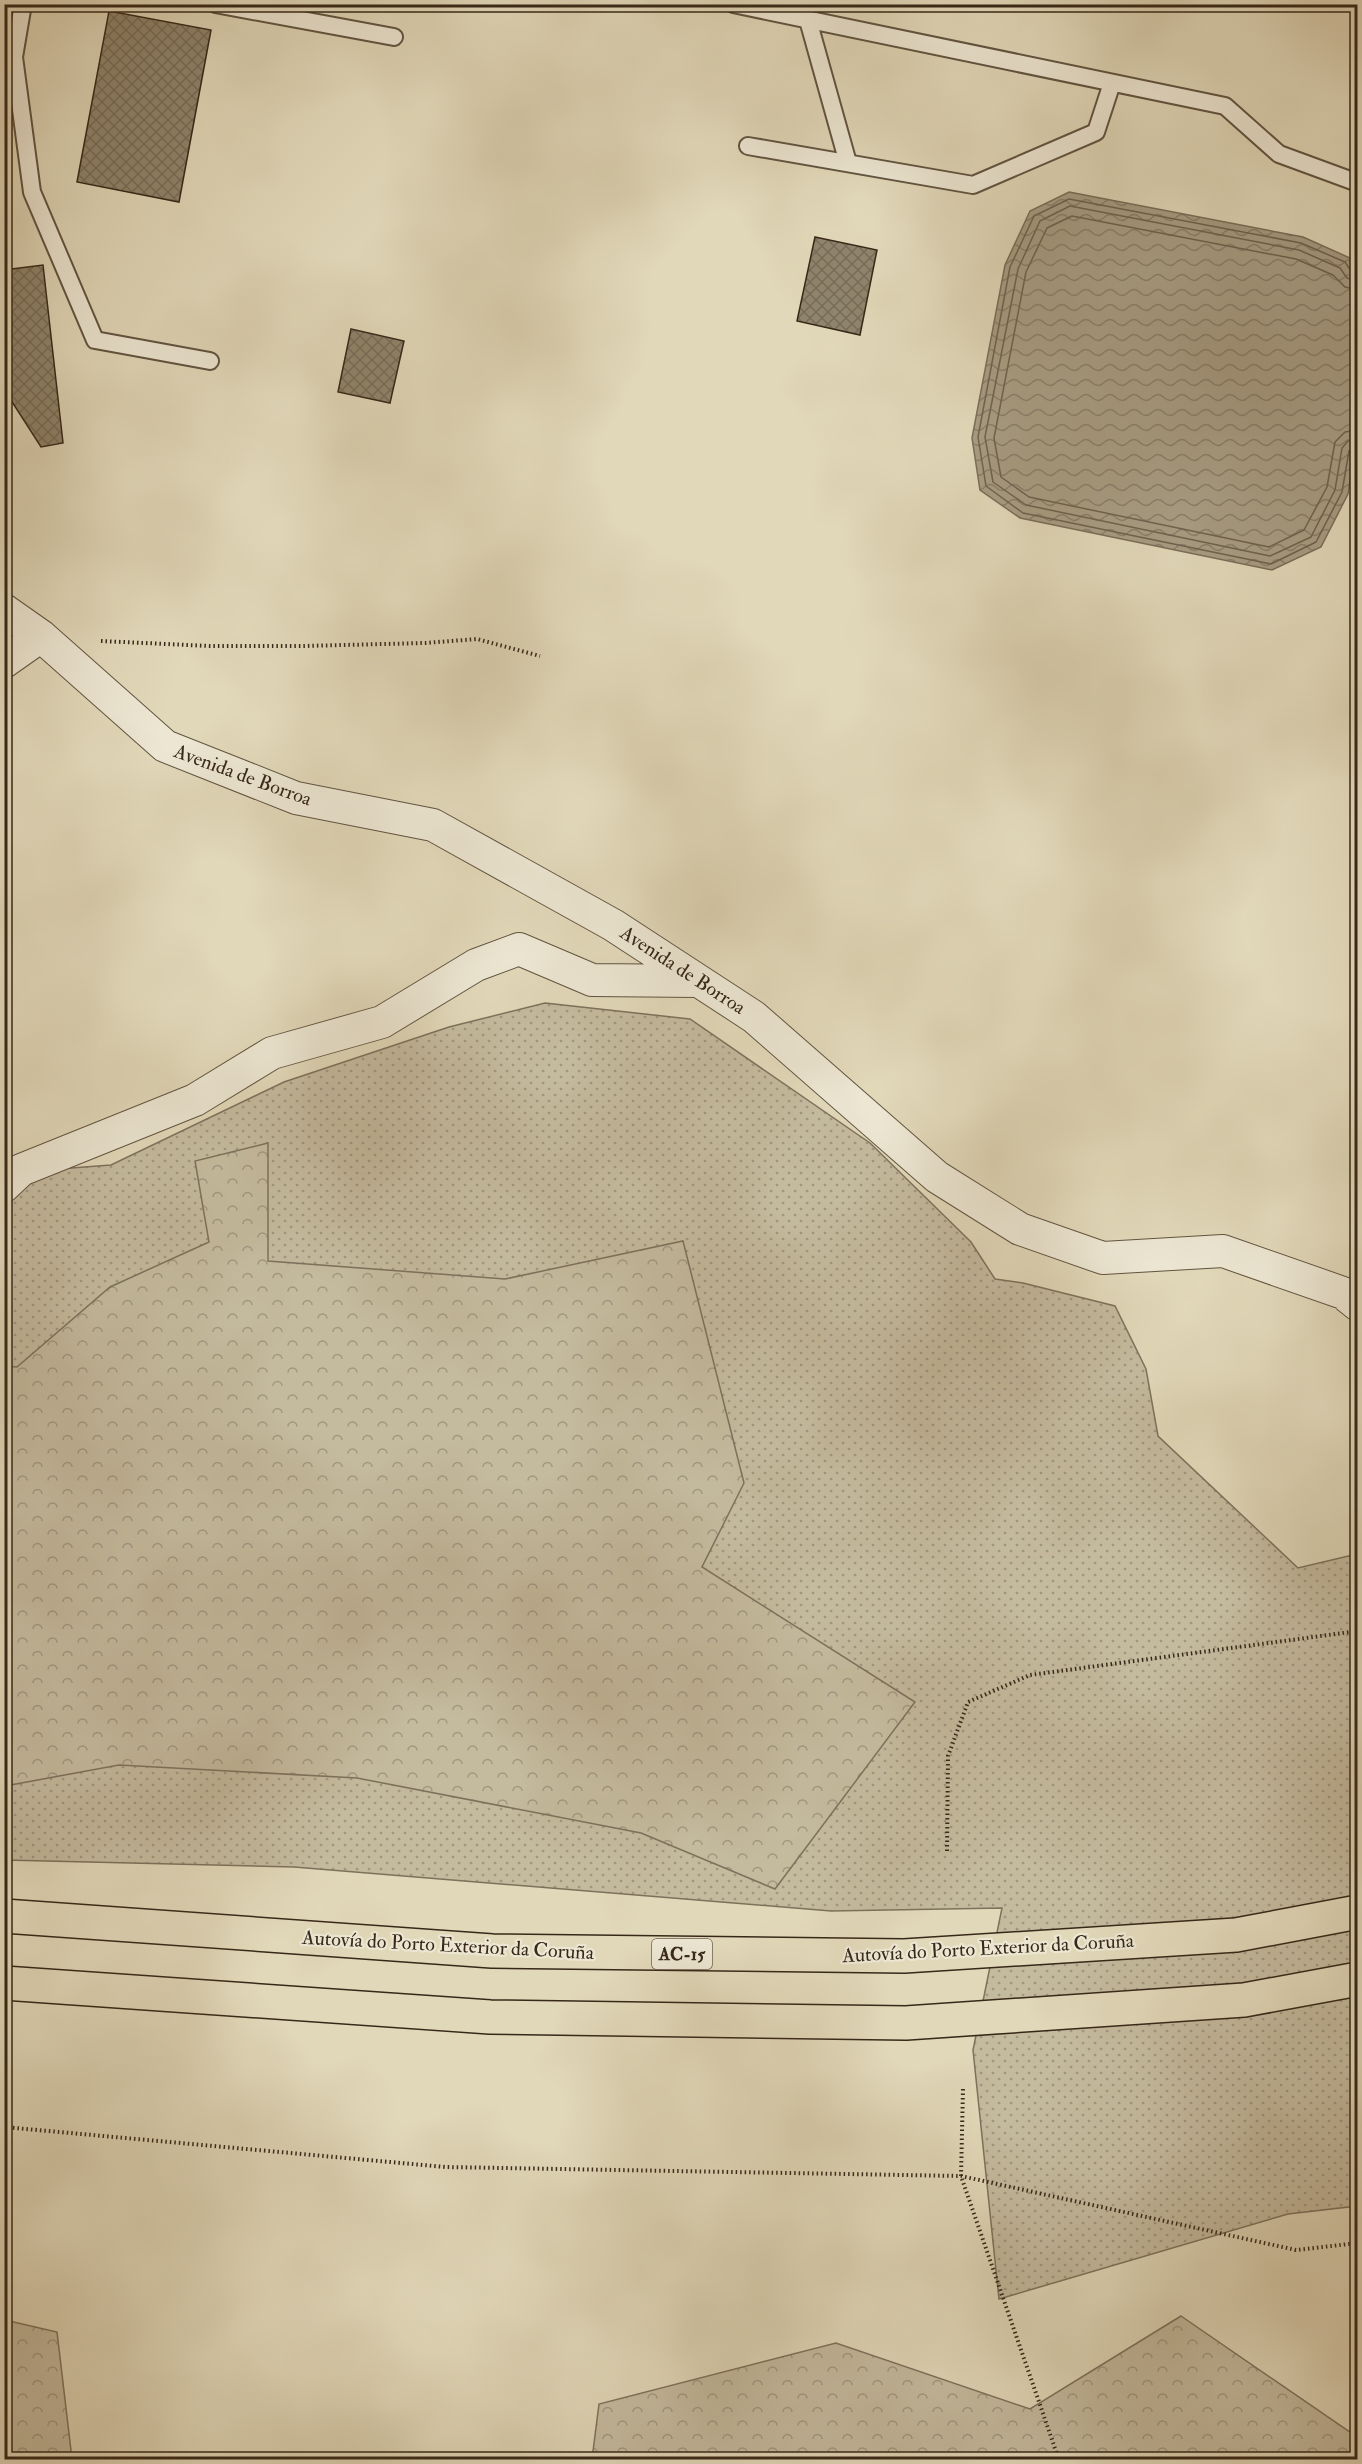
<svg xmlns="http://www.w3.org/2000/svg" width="1362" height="2464" viewBox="0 0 1362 2464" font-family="'IM FELL Double Pica',serif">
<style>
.grass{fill:url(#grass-dots);stroke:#7e715c;stroke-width:1.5}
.forest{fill:url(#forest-crowns);stroke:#7e715c;stroke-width:1.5}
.water{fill:url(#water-waves);stroke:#7a6e59;stroke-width:1.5}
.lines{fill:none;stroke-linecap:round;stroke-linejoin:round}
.shore{stroke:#6f624e;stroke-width:1.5}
.building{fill:url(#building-cross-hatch);stroke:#372819;stroke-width:1.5}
.service-casing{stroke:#625441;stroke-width:20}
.minor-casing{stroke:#625441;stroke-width:34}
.motorway-casing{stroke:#372819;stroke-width:36}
.path{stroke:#372819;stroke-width:4;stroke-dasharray:1.5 3;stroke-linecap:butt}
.service{stroke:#ece6d2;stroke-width:16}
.minor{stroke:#ece6d2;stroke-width:32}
.motorway{stroke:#e1d8b9;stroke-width:33}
.labels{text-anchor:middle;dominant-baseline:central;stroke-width:4.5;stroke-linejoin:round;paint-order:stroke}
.shield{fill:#ece6d2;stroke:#6d6150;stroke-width:1.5}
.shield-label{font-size:18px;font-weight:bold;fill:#372819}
.street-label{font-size:20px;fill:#372819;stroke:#ece6d2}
</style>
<defs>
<pattern id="grass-dots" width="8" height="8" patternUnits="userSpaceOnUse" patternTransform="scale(1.5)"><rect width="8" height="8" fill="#c4ba9e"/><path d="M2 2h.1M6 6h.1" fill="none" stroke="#a09780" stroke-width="1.8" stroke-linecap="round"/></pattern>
<pattern id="forest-crowns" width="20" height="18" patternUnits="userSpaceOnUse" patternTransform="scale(1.5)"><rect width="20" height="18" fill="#c4ba9e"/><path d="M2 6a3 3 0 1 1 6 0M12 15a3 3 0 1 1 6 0" fill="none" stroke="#a09780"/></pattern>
<pattern id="water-waves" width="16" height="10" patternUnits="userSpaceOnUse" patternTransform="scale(1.5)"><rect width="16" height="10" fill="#a79c83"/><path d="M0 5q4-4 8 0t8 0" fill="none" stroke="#897f6a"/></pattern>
<pattern id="building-cross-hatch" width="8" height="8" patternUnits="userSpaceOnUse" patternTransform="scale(1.5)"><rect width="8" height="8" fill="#8f846c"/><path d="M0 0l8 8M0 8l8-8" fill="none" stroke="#766c58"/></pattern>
</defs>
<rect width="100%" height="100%" fill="#e1d8b9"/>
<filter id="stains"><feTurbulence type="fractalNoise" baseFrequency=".00333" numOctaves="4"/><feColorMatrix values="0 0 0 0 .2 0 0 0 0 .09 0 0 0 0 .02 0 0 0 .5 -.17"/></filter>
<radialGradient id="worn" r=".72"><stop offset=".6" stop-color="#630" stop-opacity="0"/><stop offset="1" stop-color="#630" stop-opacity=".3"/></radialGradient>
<path class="grass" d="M545,1003L690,1019L870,1143L971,1242L995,1279L1023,1283L1115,1306L1146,1369L1158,1436L1298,1568L1357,1554V2206L1288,2214L999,2299L973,2050L1002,1908L831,1911L294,1867L5,1860V1173L111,1165L284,1082L449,1027Z"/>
<path class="forest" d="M268,1143V1261L505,1279L683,1241L744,1483L702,1567L915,1702L775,1889L641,1833L357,1778L119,1765L5,1786V1366L17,1367L110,1287L209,1242L195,1161Z
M1181,2316L1357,2437V2459H592L599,2404L836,2343L1030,2409Z
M5,2320L57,2332L72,2459H5Z"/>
<path class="water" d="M1069,192L1303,237L1350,258L1358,272L1357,433L1348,494L1321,547L1272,570L1020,518L980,490L972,438L1005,265L1030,211Z"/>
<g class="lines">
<path class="shore" d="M1358,273L1351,271L1345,262L1301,243L1069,199L1034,216L1010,267L978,437L986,486L1023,513L1271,564L1316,542L1342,492L1349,451L1358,446
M1358,281L1347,278L1340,268L1299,250L1070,206L1040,221L1018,269L985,437L993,482L1026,505L1270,556L1311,537L1335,490L1342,448L1348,441L1358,439
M1358,290L1345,287L1333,275L1296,259L1072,216L1047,228L1026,272L994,438L1001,477L1029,497L1269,547L1304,530L1327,487L1335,442L1345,432L1358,430"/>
</g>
<path class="building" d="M109,11L211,30L179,202L77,182Z
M815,237L877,250L860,335L797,321Z
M43,265L63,443L41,447L7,394L4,364V270Z
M351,329L404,341L390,403L338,392Z"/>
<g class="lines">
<defs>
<path id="service" d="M23,4L14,57L32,192L95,340L210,361
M215,4L394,37
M733,4L1225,106L1279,154L1358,183
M808,20L848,163
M748,146L973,185L1096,132L1112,83"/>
<path id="minor" d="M4,610L41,636L165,746L296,798L433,825L613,925L754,1017L937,1177L1020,1229L1103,1258L1223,1251L1343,1293L1358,1305
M4,662L41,636
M4,1186L21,1170L195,1100L272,1053L382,1022L476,965L519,949L592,980L698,981"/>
<path id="motorway" d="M4,1916L492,1951L904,1956L1236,1935L1358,1912
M4,1983L490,2017L906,2023L1244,2000L1358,1979"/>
</defs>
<use href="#service" class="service-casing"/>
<use href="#minor" class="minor-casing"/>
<use href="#motorway" class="motorway-casing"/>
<path class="path" d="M101,641L209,646H303L425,643L477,639L540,656
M947,1851L948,1756L968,1702L1030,1675L1358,1631
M963,2089L961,2176L1059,2460
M4,2127L445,2167L961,2176L1296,2250L1358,2243"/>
<use href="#service" class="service"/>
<use href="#minor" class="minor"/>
<use href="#motorway" class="motorway"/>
</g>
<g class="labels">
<rect class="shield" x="652" y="1939" width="60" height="30" rx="4.5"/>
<g class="shield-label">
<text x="682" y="1954">AC-15</text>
</g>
<g class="street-label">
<text transform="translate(243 775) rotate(20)">Avenida de Borroa</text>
<text transform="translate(683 970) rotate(33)">Avenida de Borroa</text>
<text transform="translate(448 1945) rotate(3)">Autovía do Porto Exterior da Coruña</text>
<text transform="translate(988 1948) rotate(-3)">Autovía do Porto Exterior da Coruña</text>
</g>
</g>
<rect width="1362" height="2464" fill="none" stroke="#e1d8b9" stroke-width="24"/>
<rect x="6" y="6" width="1350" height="2452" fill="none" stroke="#372819" stroke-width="3"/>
<rect x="12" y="12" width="1338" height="2440" fill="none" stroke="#372819" stroke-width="1.5"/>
<rect width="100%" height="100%" filter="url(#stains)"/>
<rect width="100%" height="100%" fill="url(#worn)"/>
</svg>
